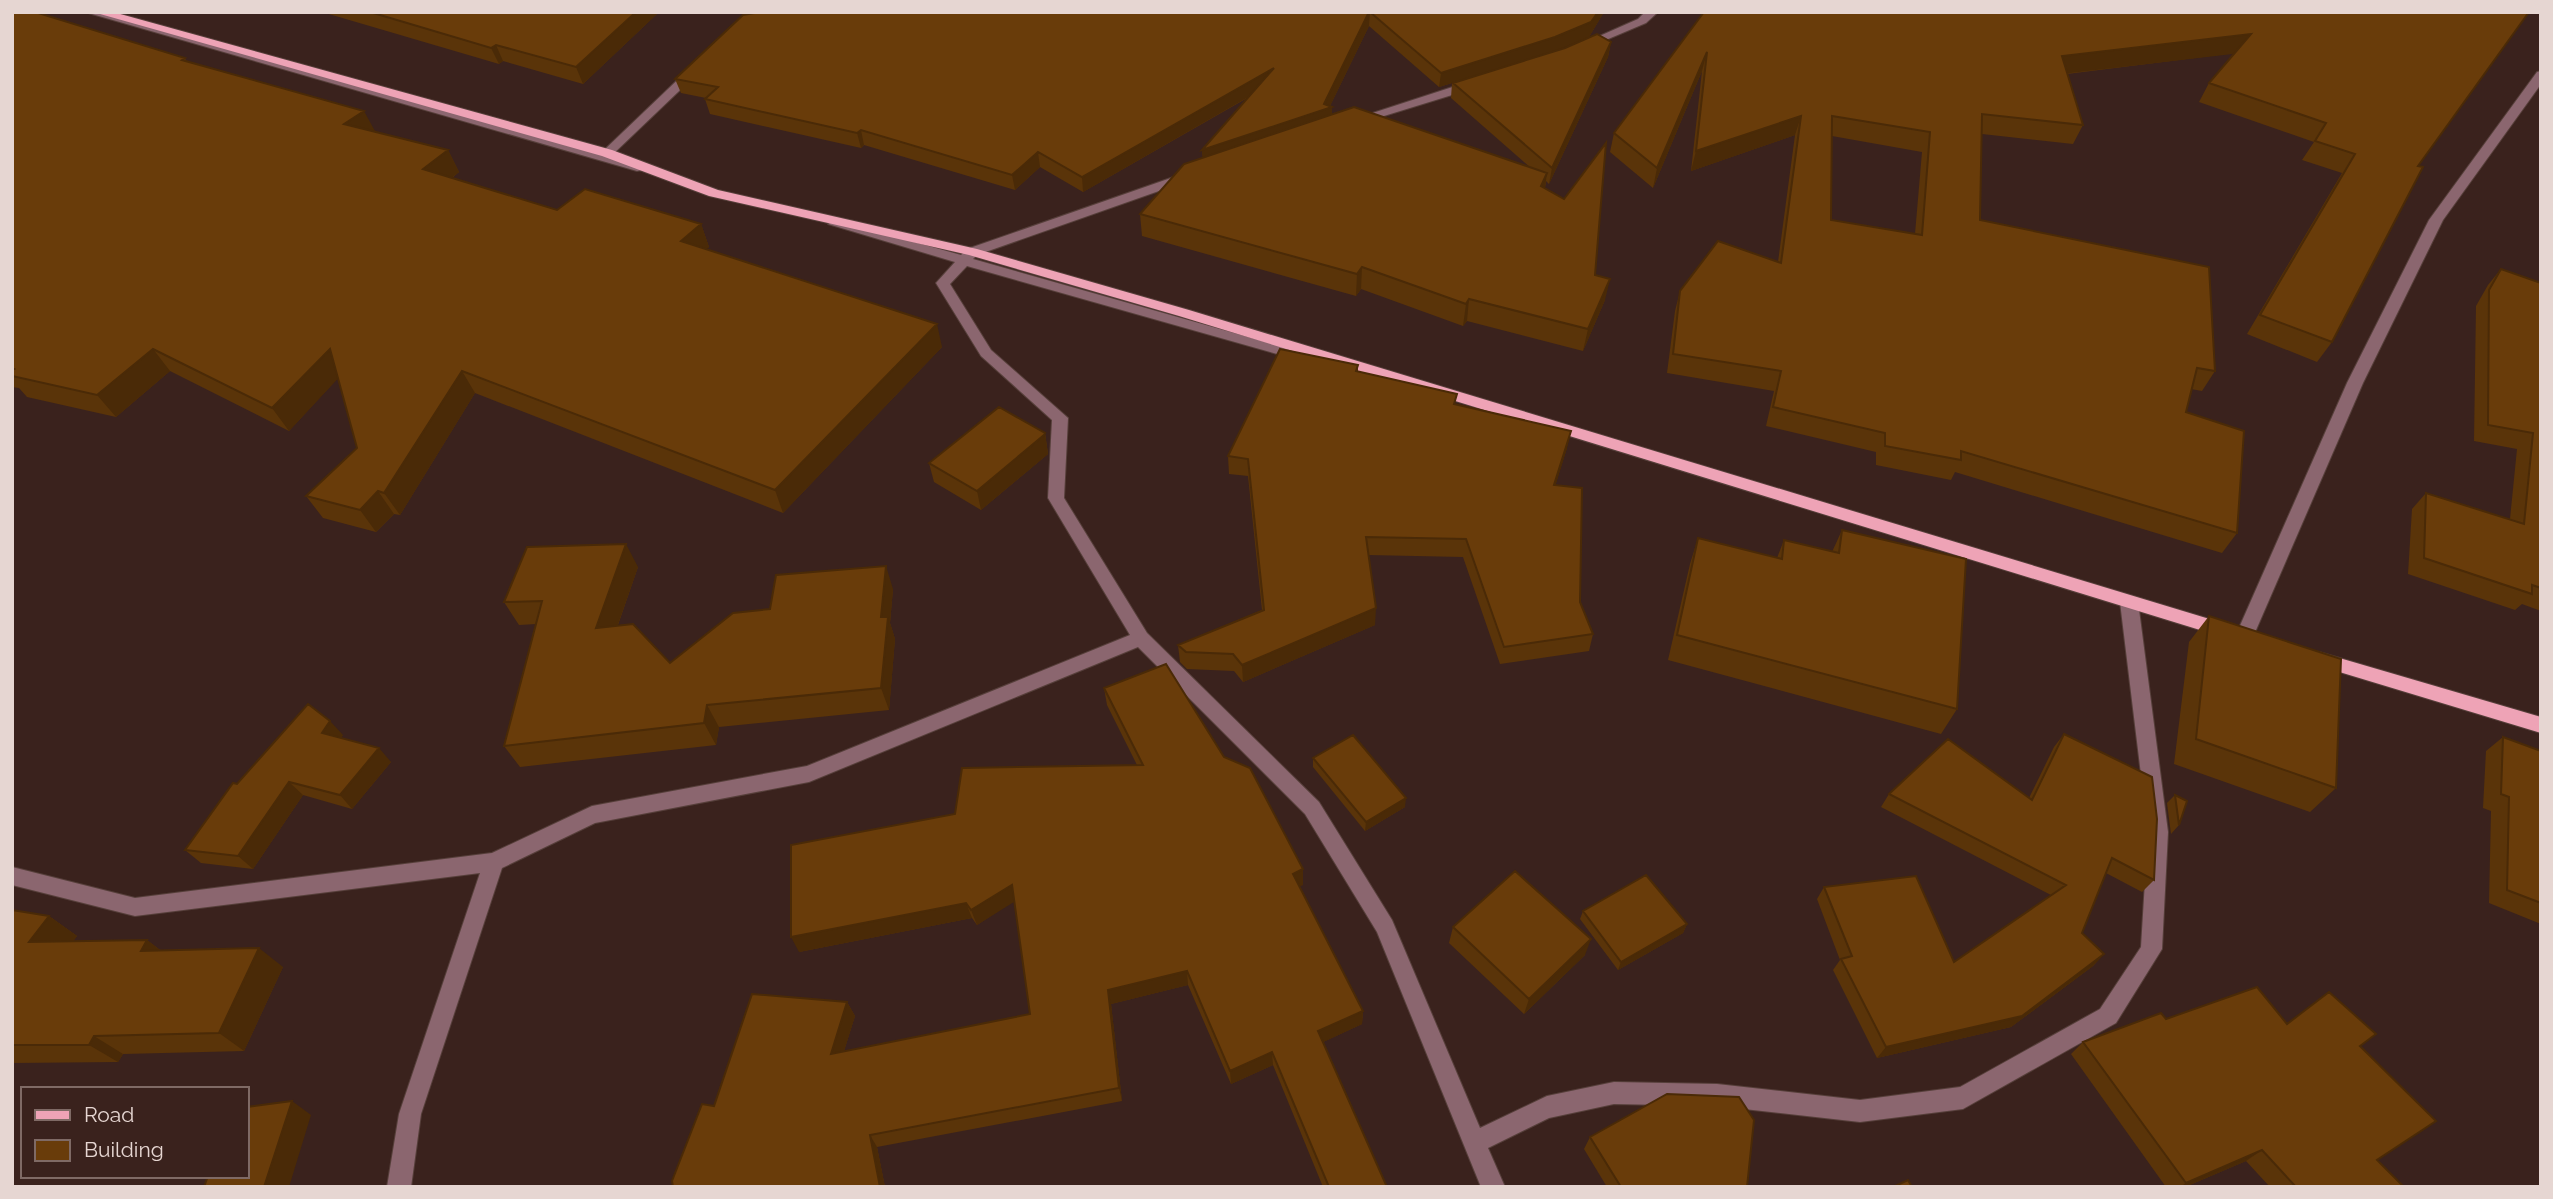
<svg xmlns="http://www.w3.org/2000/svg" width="2553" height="1199" viewBox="0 0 2553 1199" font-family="Raleway,sans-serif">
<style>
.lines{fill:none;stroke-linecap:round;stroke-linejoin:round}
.minor-casing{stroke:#563f3a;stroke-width:2}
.major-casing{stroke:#563f3a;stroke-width:2}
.minor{fill:#8b666f;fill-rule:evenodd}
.major{fill:#eea3b6;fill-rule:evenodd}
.wall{fill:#5a3409;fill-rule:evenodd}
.shaded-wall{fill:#4a2a07}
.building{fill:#693c0a;stroke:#4a2a07;stroke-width:2;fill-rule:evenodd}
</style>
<rect width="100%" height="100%" fill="#3a221d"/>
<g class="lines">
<defs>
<path id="minor" d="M85,12H104L601,153L690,68L700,71L611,156L642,164V170L637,171Z
M1645,12H1658L1646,23L1587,48L1577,46L1638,19Z
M2541,71V84L2443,220L2363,383L2253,637L2250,642H2238L2235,637L2347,383L2429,220L2537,72Z
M1474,80L1480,84L1478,87L1358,124L1348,121Z
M1188,172L1193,173V179L977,255L973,259L1305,353L1307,356L1305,359H1295L967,266L950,284L991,350L1068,418L1064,498L1147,633L1319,802L1392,920L1480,1128L1547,1096L1614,1082L1717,1084L1860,1100L1960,1087L2100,1009L2141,947L2148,832L2120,602L2123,597H2135L2138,602L2168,832L2162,949L2116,1023L1963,1109L1860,1122L1717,1106L1614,1104L1549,1118L1488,1148L1505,1187H1481L1377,932L1305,814L1138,647L809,782L595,823L502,868L421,1114L411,1187H387L399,1114L480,873L135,916L12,885V867L135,898L492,853L592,806L807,766L1130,635L1048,498L1052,420L981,356L936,283L955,262L828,224L835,220L961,255L967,249Z"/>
<path id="major" d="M93,12H113L612,150L718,190L977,249L1189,310L2226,624L2232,626L2235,631L2232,636L2226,638L1179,316L969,255L709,196L602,156Z
M2319,652L2541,717V733L2313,664L2310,659L2313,654Z"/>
</defs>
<use href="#minor" class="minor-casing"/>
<use href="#major" class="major-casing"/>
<use href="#minor" class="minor"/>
<use href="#major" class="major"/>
</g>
<path class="wall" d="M12,12L185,58L186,61L376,132L448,150L459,172L452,178L557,210L701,224L709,247L706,249L942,347L783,513L475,393L400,515L394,514L376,532L323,518L306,496L357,448L338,378L289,431L170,371L116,417L27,397L19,388L12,387Z
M322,12H659L583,84L503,61L499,64Z
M760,12H1604L1589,37L1554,51L1611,42L1608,57L1549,184L1546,181L1545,188L1595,275L1605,300L1583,351L1467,321L1463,326L1361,289L1356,296L1142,236L1140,214L1203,158L1202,150L1249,97L1083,192L1040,167L1015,190L864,145L861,148L710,114L705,99L706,98L681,93L675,79ZM1369,26L1439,87L1452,83L1451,98L1531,168L1332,115V107L1330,106Z
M1704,12H2529L2418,166L2332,342L2317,362L2247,334L2342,173L2302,160L2314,142L2199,102L2209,83L2235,53L2067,74L2083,125L2073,144L1982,134L1980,220L2215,371L2202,391L2191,389L2186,412L2237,533L2222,553L1955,472L1951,480L1876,465V452L1766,426L1774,391L1667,373L1675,311L1680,291L1778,262L1795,135L1691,171L1702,71L1653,188L1610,152L1614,133ZM1832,136L1922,152L1915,234L1831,220Z
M2501,269L2541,283V611L2522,604L2515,610L2408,574L2412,509L2426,493L2510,519L2517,449L2474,441L2476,306L2488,285Z
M1358,365V371L1456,404L1567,448L1555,486L1580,602L1593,634L1589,651L1500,664L1463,557L1368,555L1375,625L1243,682L1234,671L1187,669L1180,662L1178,645L1262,610L1248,476L1229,474L1228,456Z
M1045,433L1048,454L981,510L934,482L929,463Z
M1842,530L1957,709L1941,734L1668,660L1690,564L1698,538L1777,558L1784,540L1832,552Z
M638,567L618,625L670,663L770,609L893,589L890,623L895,639L889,710L719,727L716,745L520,767L504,746L536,624L519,625L504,602Z
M2209,616L2336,788L2310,812L2174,764L2189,642Z
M1104,688L1224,757L1303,869V885L1299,886L1363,1011L1362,1024L1323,1042L1387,1187H1323L1273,1065L1231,1084L1188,985L1111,1004L1122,1101L877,1147L885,1187H673L714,1106L847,1002L855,1016L844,1051L1030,1014L1014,901L977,925L972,918L799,952L955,814L1137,765L1107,705Z
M2064,734L2154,880L2142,892L2106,873L2082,933L2104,954L2093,966L2011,1027L1877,1058L1833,970L1840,960L1817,899L1824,887L1954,962L2051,895L1881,807L1889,794L2029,798L2054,747Z
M343,735L341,738L391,762L352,809L303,795L253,869L201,863L185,850L237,784Z
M2503,737L2541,751V924L2489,903L2491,811L2483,808L2486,751Z
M1313,758L1405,807L1365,831L1313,767Z
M2175,795L2179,825L2171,834L2167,803Z
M12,910L49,916L77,936L73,941L147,940L160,950L283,967L244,1051L123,1054L118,1062L12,1063Z
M1583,911L1687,924L1683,933L1618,970L1580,919Z
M1453,927L1585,955L1524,1014L1449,943Z
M2166,1019L2287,1024L2360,1046L2377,1160L2404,1187H2270L2246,1161L2185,1187H2166L2071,1054L2083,1042Z
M1590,1137L1747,1187H1607L1584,1149Z"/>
<path class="shaded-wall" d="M636,12H659L583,84L576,67Z
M1370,12L1369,26L1329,108L1332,107V121L1203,165L1202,150L1324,104Z
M1598,12H1604L1589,37L1553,52L1439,87L1441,73Z
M2251,34L2241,53L2053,75L2062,56Z
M1611,42L1608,57L1549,184L1552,168Z
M496,45L503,61L499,64L491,48Z
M1707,52L1702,71L1653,188L1657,168Z
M1274,68V82L1083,192L1082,177Z
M364,111L376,133L344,124Z
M1801,116L1795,135L1691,171L1696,151Z
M861,130L864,145L861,148L857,133Z
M448,150L459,172L435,191L423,169Z
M1038,152L1040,167L1015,190L1012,175Z
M1547,173L1544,195L1541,186Z
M701,224L709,247L690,263L681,241Z
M1362,267L1361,289L1356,296L1357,274Z
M1610,279L1605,300L1583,351L1588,329Z
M1469,299L1467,321L1463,326L1466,304Z
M937,324L942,347L783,513L775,490Z
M153,349L170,371L116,417L97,395Z
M330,349L345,371L289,431L272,408Z
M462,371L475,393L400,515L384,493Z
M1571,431L1567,448L1550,503L1554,485Z
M1045,433L1048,454L981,510L977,491Z
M378,491L394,514L376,532L360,510Z
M626,544L638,567L609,650L596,628Z
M886,566L893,589L890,623L895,639L889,710L881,688V617Z
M1376,608L1375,625L1243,682L1242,665Z
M707,705L719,727L716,745L704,723Z
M330,721L343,735L335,747L322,733Z
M379,748L391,762L352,809L340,795Z
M289,782L303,795L253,869L238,856Z
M1406,798L1405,807L1365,831L1366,822Z
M1303,869V885L1292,889L1293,874Z
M1012,885L1017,900L977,925L971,910Z
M966,903L972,918L799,952L791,937Z
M49,916L77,936L58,961L29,942Z
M1687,924L1683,933L1618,970L1621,962Z
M1591,939L1585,955L1524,1014L1529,999Z
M147,940L173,960L141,951Z
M259,948L283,967L244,1051L219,1033Z
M2104,954L2093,966L2011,1027L1877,1058L1886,1047Z
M1187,971L1188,985L1111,1004L1122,1101L1119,1088L1108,990Z
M847,1002L855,1016L839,1067L831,1054Z
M1363,1011L1362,1024L1317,1045L1318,1031Z
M94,1036L123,1054L118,1062L89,1045Z
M1272,1052L1273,1065L1231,1084L1230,1071Z
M292,1101L311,1115L289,1187H264Z
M870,1135L877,1147L885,1187H880Z
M2262,1150L2246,1161L2185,1187H2180L2186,1183Z"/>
<path class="building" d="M12,12H35L185,58L182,60L364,111L344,124L448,150L423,169L557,210L585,189L701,224L681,241L937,324L775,490L462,371L384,493L378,491L360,510L306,496L357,448L330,349L272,408L153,349L97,395L12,376V370L14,369L12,368Z
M370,12H636L576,67L496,45L491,48Z
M760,12H1369L1324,104L1332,107L1202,150L1274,68L1082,177L1038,152L1012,175L861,130L857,133L705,99L718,87L675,79L743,15Z
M1370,12H1598L1591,22L1555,37L1441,73Z
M1704,12H2529L2418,166L2423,167L2332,342L2260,315L2355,154L2315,141L2326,123L2209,83L2251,34L2062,56L2083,125L1982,114L1980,220L2209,267L2215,371L2197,368L2186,412L2244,431L2237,533L1961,451V460L1885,446V433L1773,407L1781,371L1673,354L1680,291L1718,241L1781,263L1801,116L1696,151L1707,52L1657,168L1614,133ZM1832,116L1930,132L1922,235L1831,220Z
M1597,34L1611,42L1552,168L1453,83L1565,48Z
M1354,107L1547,173L1541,186L1564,199L1606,143L1595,275L1610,279L1588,329L1469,299L1466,304L1362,267L1357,274L1140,214L1184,164Z
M2501,269L2541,283V588L2532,585V594L2424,558L2426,493L2524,524L2533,433L2488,425L2489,290Z
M1280,349L1358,365L1356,371L1457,394L1454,404L1571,431L1554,485L1582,488L1580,602L1593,634L1504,647L1466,539L1366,537L1376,608L1242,665L1233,654L1186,652L1178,645L1264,610L1248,459L1228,456Z
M999,407L1045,433L1044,435L977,491L929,463Z
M1842,530L1966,559L1957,709L1677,635L1698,538L1782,559L1784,540L1839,553Z
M626,544L596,628L633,624L670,663L733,613L770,609L776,575L886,566L881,617H888L881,688L707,705L704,723L504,746L542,601L504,602L527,547Z
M2209,616L2341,659L2336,788L2196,739Z
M1166,664L1224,757L1250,768L1303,869L1293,874L1363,1011L1318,1031L1387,1187H1329L1272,1052L1230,1071L1187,971L1108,990L1119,1088L870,1135L880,1187H673L672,1181L702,1104L714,1106L752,994L847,1002L831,1054L1030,1014L1012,885L971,910L966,903L791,937V845L955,814L962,768L1143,765L1104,688Z
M308,704L330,721L322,733L379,748L340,795L289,782L238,856L185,850L233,783L237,784Z
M2064,734L2152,777L2157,819L2154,880L2112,858L2082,933L2104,954L2022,1016L1886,1047L1841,959L1852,956L1824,887L1916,876L1954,962L2066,885L1889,794L1948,739L2032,800Z
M1353,735L1406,798L1366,822L1313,758Z
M2503,737L2541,751V903L2507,890L2509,797L2501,794Z
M2175,795L2187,801L2179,825Z
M1515,871L1591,939L1529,999L1453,927Z
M1646,875L1687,924L1621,962L1583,911Z
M12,910L49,916L29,942L147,940L141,951L259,948L219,1033L94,1036L89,1045H12Z
M2257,987L2287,1024L2329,992L2376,1034L2360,1046L2436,1121L2377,1160L2404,1187H2296L2262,1150L2186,1183L2083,1042L2161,1013L2166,1019Z
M1667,1094L1739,1097L1754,1120L1747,1187H1621L1590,1137Z
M292,1101L264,1187H204L208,1176H247V1107Z
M1908,1180L1912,1187H1893Z"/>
<rect width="2553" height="1199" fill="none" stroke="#e6d6d2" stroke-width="28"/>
<rect x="21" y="1087" width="228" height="91" fill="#3a221d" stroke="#7f6a65" stroke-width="2"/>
<rect x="35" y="1110" width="35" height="10" fill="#eea3b6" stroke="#7f6a65" stroke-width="2"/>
<text x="84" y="1122" font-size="21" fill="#e6d6d2">Road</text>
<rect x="35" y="1140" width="35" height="21" fill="#693c0a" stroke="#7f6a65" stroke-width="2"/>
<text x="84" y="1157" font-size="21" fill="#e6d6d2">Building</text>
</svg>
